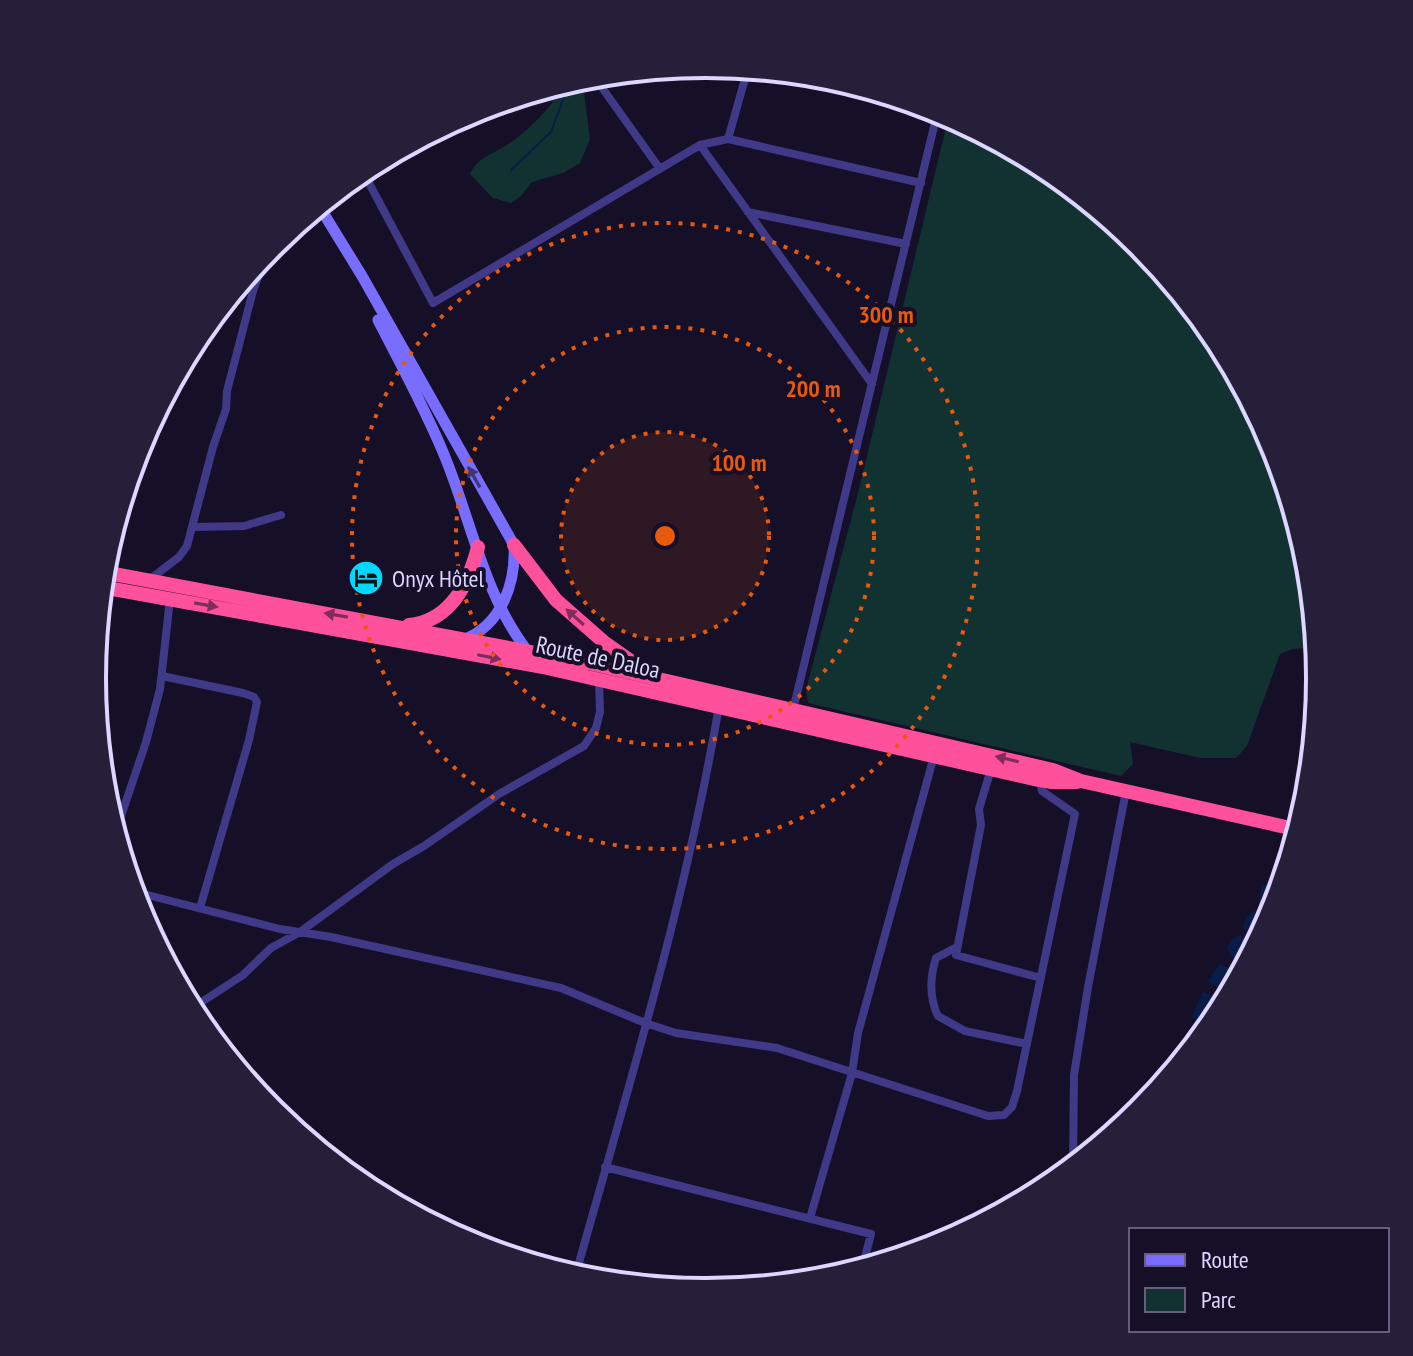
<svg xmlns="http://www.w3.org/2000/svg" width="1413" height="1356" viewBox="0 0 1413 1356" font-family="'PT Sans Narrow',sans-serif">
<style>
.green{fill:#123232}
.water{fill:#091c47}
.lines{fill:none;stroke-linecap:round;stroke-linejoin:round}
.stream{stroke:#091c47;stroke-width:2}
.street{stroke:#403988;stroke-width:8}
.secondary{stroke:#796dff;stroke-width:11}
.highway{stroke:#ff519b;stroke-width:14}
.oneway{fill:#3d357e}
.oneway2{fill:#7e2d5c}
.ring{fill:none;stroke:#e8590c;stroke-width:4;stroke-dasharray:4 8}
.labels{text-anchor:middle;dominant-baseline:central;stroke-width:8;stroke-linejoin:round;paint-order:stroke}
.poi-label{font-size:24px;fill:#ddd6ff;stroke:#150f28;text-anchor:start}
.street-label{font-size:24px;fill:#ddd6ff;stroke:#150f28}
.rim{fill:none;stroke:#ddd6ff;stroke-width:4}
.centre{fill:#e8590c;stroke:#150f28;stroke-width:4}
.ring-label{font-size:24px;text-anchor:middle;font-weight:bold;fill:#e8590c;stroke:#150f28;stroke-width:8;stroke-linejoin:round;paint-order:stroke}
</style>
<rect width="100%" height="100%" fill="#150f28"/>
<path class="green" d="M582,77L590,139L580,163L563,173L532,182L521,196L511,203L493,198L470,174C477,157 496,153 510,143C526,132 541,117 553,102L546,88Z
M949,115L1048,168L1141,244L1217,337L1274,443L1309,559L1317,647L1292,649L1280,654L1247,746L1236,758H1200L1130,742L1133,764L1121,776L808,703L806,690L859,489Z"/>
<path class="water" d="M1267,884L1281,889L1275,910L1262,906L1258,902L1262,886Z
M1260,910L1273,915L1260,939L1243,928C1245,917 1249,911 1260,910Z
M1240,935L1257,944L1244,968L1237,965L1227,949L1230,941Z
M1219,964L1242,972L1231,994L1208,982Z
M1203,992L1227,1001L1213,1025L1191,1018Z"/>
<g class="lines">
<path class="stream" d="M511,170L551,132L570,81"/>
<path class="street" d="M593,75L660,169
M728,139L748,68
M700,145L872,384
M362,170L433,303L700,145L728,139L921,183
M748,212L906,244
M194,527L244,526L281,515
M149,580L179,557L187,546L213,447L226,409L227,391L253,291L268,250
M94,658L110,588
M162,676L243,693L254,697L257,702L249,740L200,908
M793,710L938,110
M991,769L979,809L981,825L956,955L1041,978
M115,834L146,742L160,689L170,599
M132,891L280,929L331,937L561,988L645,1023L676,1033L777,1048L988,1116L1004,1115L1012,1107L1017,1091L1075,814L1042,791L1040,780
M955,948L936,958C930,976 929,998 938,1016L965,1031L1027,1044
M191,1009L243,975L271,948L300,932L393,864L424,846L499,794L584,746L596,728L600,712L599,680
M605,1167L871,1234L862,1269
M1073,1168L1074,1075L1088,987L1126,791
M810,1218L852,1073L858,1033L934,756
M575,1277C628,1088 686,900 719,706"/>
<path class="secondary" d="M319,206L362,276L514,545C516,583 502,625 463,640
M378,320C401,365 426,410 445,457C472,523 484,596 529,653"/>
<path class="highway" d="M514,545L556,600L605,643L652,676
M103,572L589,663L1001,758L1053,770L1081,781L1299,830
M102,587L543,667L1034,779L1052,782H1077
M409,625C451,621 469,583 478,547"/>
</g>
<defs><path id="oneway-solid" d="M-6-.8H1V-3.2L6.5 0L1 3.2V.8H-6Z" transform="scale(2)"/></defs>
<use class="oneway" href="#oneway-solid" transform="translate(474 477) rotate(-120)"/>
<g class="oneway2">
<use href="#oneway-solid" transform="translate(206 605) rotate(10)"/>
<use href="#oneway-solid" transform="translate(336 615) rotate(-170)"/>
<use href="#oneway-solid" transform="translate(575 617) rotate(-138)"/>
<use href="#oneway-solid" transform="translate(489 657) rotate(11)"/>
<use href="#oneway-solid" transform="translate(1007 759) rotate(-167)"/>
</g>
<circle cx="665" cy="536" r="104" fill="#e8590c" fill-opacity=".12"/>
<g class="ring">
<circle cx="665" cy="536" r="104"/>
<circle cx="665" cy="536" r="209"/>
<circle cx="665" cy="536" r="313"/>
</g>
<defs>
<symbol id="hotel-disc" viewBox="-11 -11 22 22"><circle r="9.5" fill="#02d8ff" stroke="#150f28"/><path d="M-6-4.5h1.5V1H6V5H4.5V3h-9V5H-6ZM-4 0a1.8 1.8 0 1 1 3.6 0ZM.5 0V-2.5h3Q6-2.5 6 0Z" fill="#111"/></symbol>
</defs>
<g fill-rule="evenodd">
<use href="#hotel-disc" x="346" y="558" width="40" height="40"/>
</g>
<g class="labels">
<g class="poi-label">
<text x="392" y="578">Onyx Hôtel</text>
</g>
<g class="street-label">
<text transform="translate(598 657) rotate(12)">Route de Daloa</text>
</g>
</g>
<path d="M0 0H1413V1356H0ZM106 678a600 600 0 1 1 1200 0a600 600 0 1 1-1200 0Z" fill="#251f39" fill-rule="evenodd"/>
<path class="rim" d="M106 678a600 600 0 1 1 1200 0a600 600 0 1 1-1200 0Z"/>
<circle cx="665" cy="536" r="12" class="centre"/>
<g class="ring-label">
<text x="886" y="323">300 m</text>
<text x="813" y="397">200 m</text>
<text x="739" y="471">100 m</text>
</g>
<rect x="1129" y="1228" width="260" height="104" fill="#150f28" stroke="#655f7e" stroke-width="2"/>
<rect x="1145" y="1254" width="40" height="12" fill="#796dff" stroke="#655f7e" stroke-width="2"/>
<text x="1201" y="1268" font-size="24" fill="#ddd6ff">Route</text>
<rect x="1145" y="1288" width="40" height="24" fill="#123232" stroke="#655f7e" stroke-width="2"/>
<text x="1201" y="1308" font-size="24" fill="#ddd6ff">Parc</text>
</svg>
